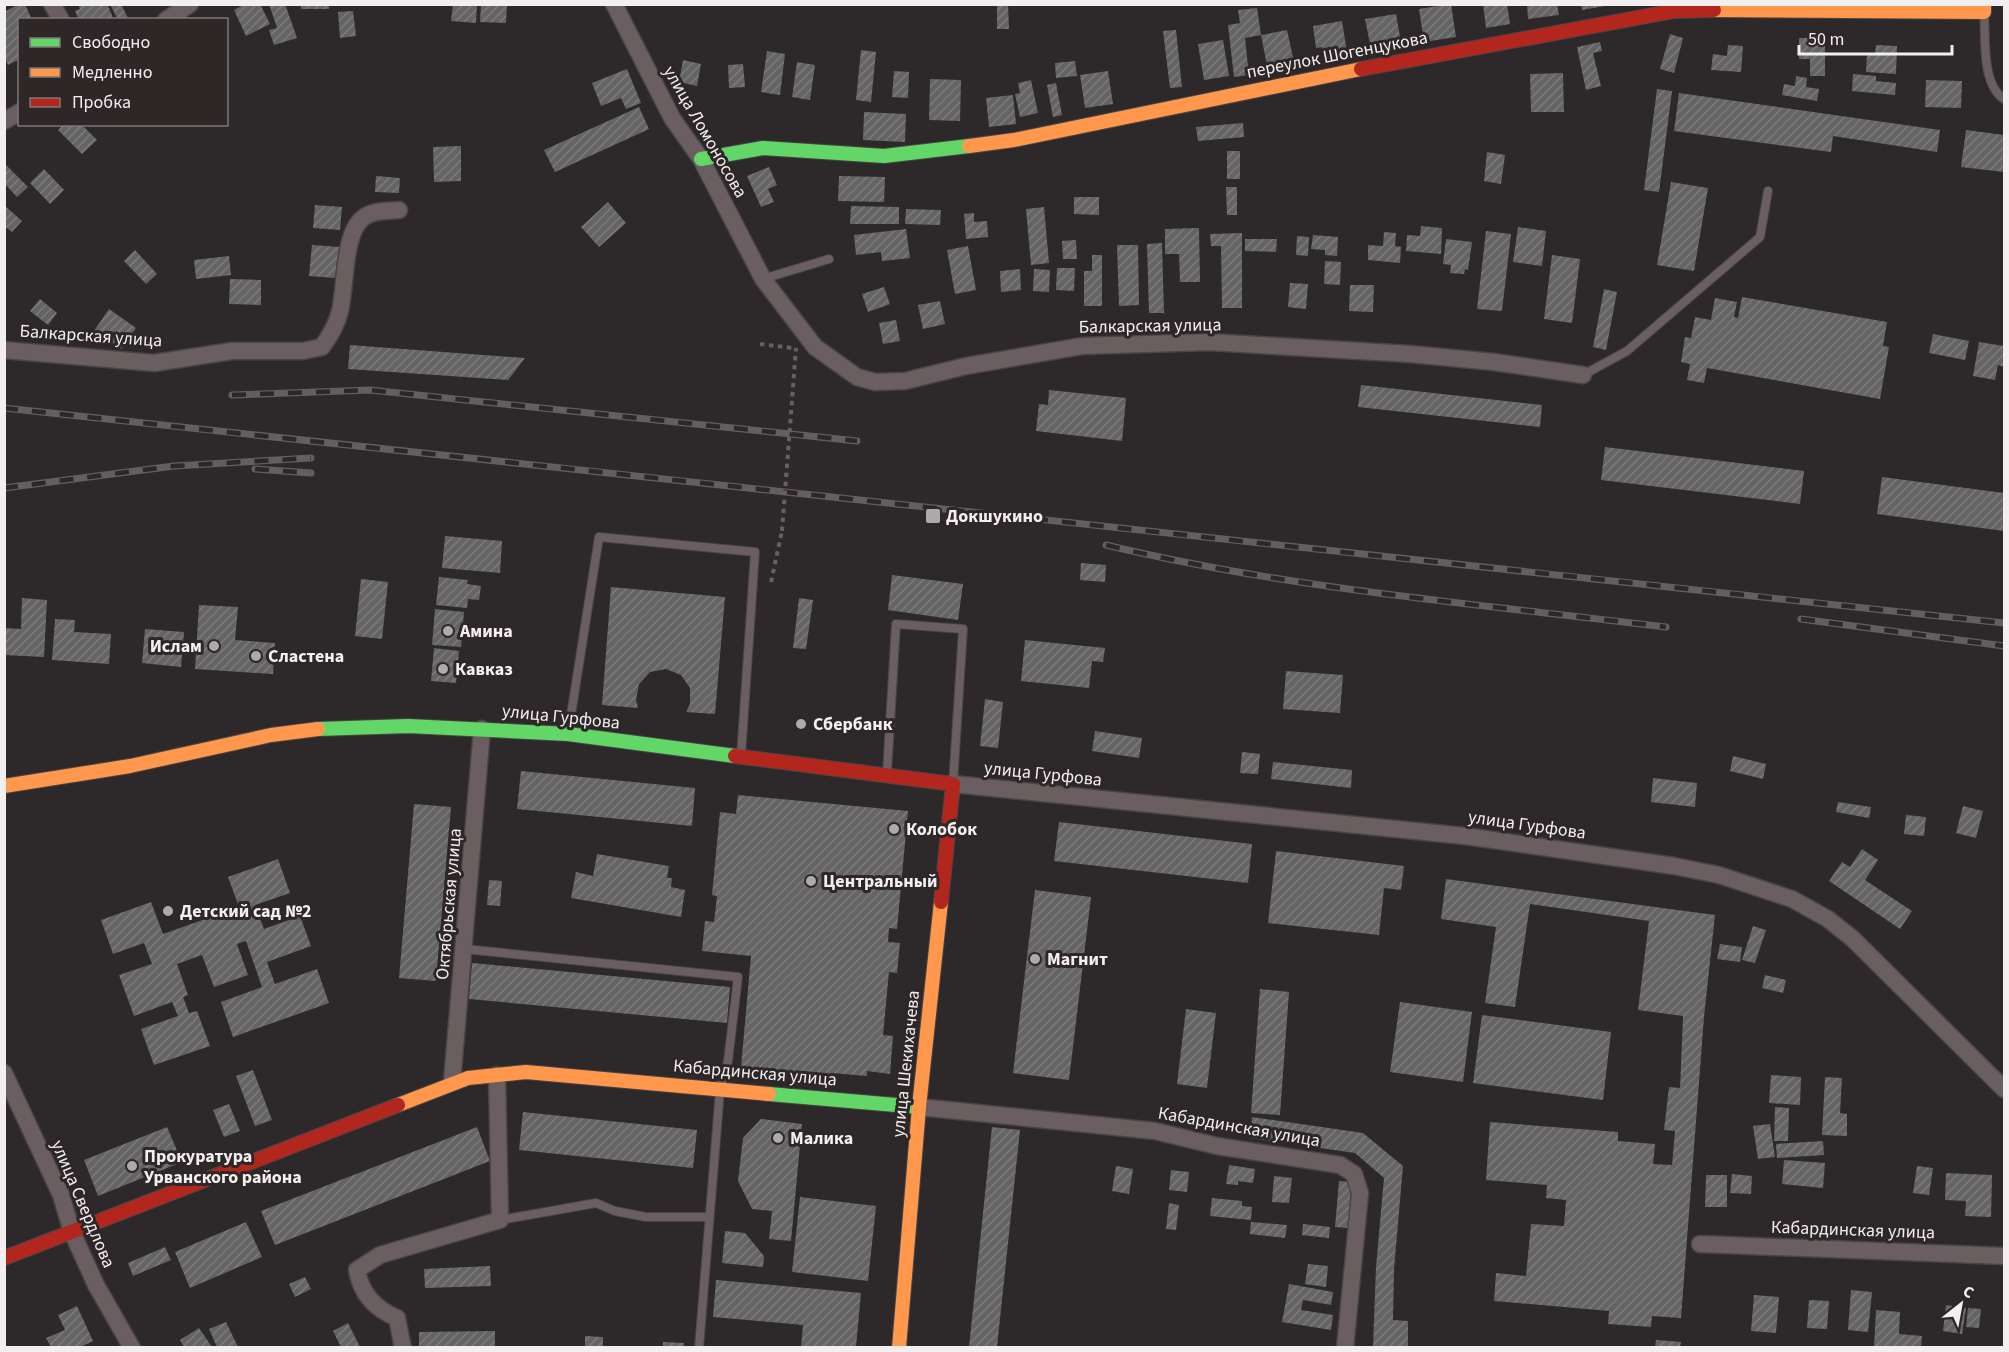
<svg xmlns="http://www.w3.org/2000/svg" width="2009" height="1352" viewBox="0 0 2009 1352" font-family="'Source Sans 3',sans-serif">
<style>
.building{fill:url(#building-hatch)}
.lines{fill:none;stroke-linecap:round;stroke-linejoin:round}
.lane-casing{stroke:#484546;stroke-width:10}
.street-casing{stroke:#484546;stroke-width:19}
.fast-casing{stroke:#484546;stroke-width:16}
.slow-casing{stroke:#484546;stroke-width:16}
.jam-casing{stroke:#484546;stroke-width:16}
.path{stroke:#685f60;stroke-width:4;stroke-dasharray:4.5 4.5;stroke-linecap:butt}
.lane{stroke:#6b5e61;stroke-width:8}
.street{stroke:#6b5e61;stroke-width:16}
.fast{stroke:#63d668;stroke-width:14}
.slow{stroke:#ff974d;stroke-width:14}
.jam{stroke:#b3261e;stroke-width:14}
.rail-casing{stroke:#645e5f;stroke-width:7}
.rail{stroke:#2e2728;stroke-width:4.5;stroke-dasharray:14;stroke-linecap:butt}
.path-bridge{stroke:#685f60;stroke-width:4;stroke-dasharray:4.5 4.5;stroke-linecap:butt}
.poi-dot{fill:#aea9aa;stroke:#2e2728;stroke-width:2}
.labels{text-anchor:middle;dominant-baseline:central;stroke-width:6;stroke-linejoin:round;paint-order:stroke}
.street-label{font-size:18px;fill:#f3eeef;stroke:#2e2728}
.poi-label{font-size:18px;font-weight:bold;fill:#f3eeef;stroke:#2e2728;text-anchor:start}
</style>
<defs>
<pattern id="building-hatch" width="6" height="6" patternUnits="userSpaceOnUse" patternTransform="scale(1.5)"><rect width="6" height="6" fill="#656464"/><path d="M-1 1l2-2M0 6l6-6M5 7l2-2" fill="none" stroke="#7c7a7a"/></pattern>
</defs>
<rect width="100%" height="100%" fill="#2d2829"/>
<path class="building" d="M19,4H25L32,20H20V59L8,65L4,57V12Z
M78,4H107L114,20H79L75,11L80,9Z
M113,4H121L128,18L118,20L111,6Z
M245,4H260L270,24L246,36L234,10Z
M269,4H285L297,38L274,45L269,30L277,28Z
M301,4H329V9H301Z
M453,4H477L476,23L451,21Z
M481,4H507L506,23L480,22Z
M997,4H1008L1009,29H997Z
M1451,4L1456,37L1424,42L1419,9Z
M1483,4H1507L1510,24L1486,28Z
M1527,4H1557L1559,15L1528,19Z
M1581,4H1605V6L1582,10Z
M1257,8L1261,35L1287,30L1295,66L1268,71L1261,35L1245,38L1249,75L1234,77L1228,25L1240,23L1238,10Z
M353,11L356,36L340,38L338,12Z
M1396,14L1402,48L1372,54L1365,19Z
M1342,21L1348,58L1324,62L1322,47L1316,48L1313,26Z
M1176,30L1182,87L1170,88L1163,31Z
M1670,34L1683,38L1674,73L1660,69Z
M1799,38H1825V76H1810V59H1799Z
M1223,40L1229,76L1204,80L1198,44Z
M1600,42L1602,51L1593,53L1601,86L1586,90L1577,47Z
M1728,45L1743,46L1741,72L1711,70L1713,54L1727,56Z
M1876,45L1897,46L1896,74L1866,72L1867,55H1875Z
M861,50L876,52L871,102L856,100Z
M767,51L785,54L780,95L761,92Z
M683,60L701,64L697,86L679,82Z
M1075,61L1077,76L1056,78L1055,63Z
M797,62L815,65L810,100L792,97Z
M743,64L745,87L729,88L728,65Z
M627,69L641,103L626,109L621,98L601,106L592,83Z
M894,71L909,72L908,98L892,97Z
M1108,71L1113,104L1085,108L1080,75Z
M1563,73L1564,112H1531L1530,74Z
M1853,74L1876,76V81L1896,83L1895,95L1852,91Z
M1796,76L1807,78L1806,87L1819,89L1817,101L1782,95L1784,84L1795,86Z
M930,79L961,80L960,121L929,120Z
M1031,80L1038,113L1020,117L1015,94L1020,93L1018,83Z
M1926,80L1962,81L1961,108L1925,107Z
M1056,83L1062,115L1053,117L1047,85Z
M1657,89L1672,91L1659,192L1644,190Z
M1679,93L1940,130L1937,152L1833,136L1831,152L1674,131Z
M1013,95L1016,124L989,127L986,98Z
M639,107L649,129L555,172L544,150Z
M864,112L906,114L905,142L863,140Z
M1243,123L1244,137L1198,141L1196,127Z
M64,124H81L97,140L82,154L58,130Z
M1966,130L2004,135V172L1961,167Z
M461,146V181L434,182L433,147Z
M1227,151H1240V179H1227Z
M1487,152L1505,155L1501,184L1484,181Z
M4,163L28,187L17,197L4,183Z
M769,167L777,185L768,189L774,202L761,207L747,176Z
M44,169L64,190L50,204L30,183Z
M376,176L400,178L399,193L375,192Z
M839,176L885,177L884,202L838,201Z
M1671,182L1708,188L1694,271L1657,265Z
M1226,187H1237V215H1227Z
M1074,197H1099V215L1074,214Z
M608,202L626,223L599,247L581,227Z
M4,205L22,221L12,232L4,226Z
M315,205L342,207L340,230L313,228Z
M851,206L899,207V224H850Z
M1044,207L1049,263L1031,265L1026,209Z
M906,209L941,210L940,225L905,224Z
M974,213V222L987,221L988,237L966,239L964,214Z
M1421,226L1442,228L1441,254L1406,251L1407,235L1420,236Z
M1518,227L1546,231L1542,266L1513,262Z
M1199,228L1200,282H1180L1179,254H1165V229Z
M906,229L910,258L882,261L881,252L856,255L854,235Z
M1486,231L1511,234L1502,311L1477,309Z
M1384,232L1396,233L1395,246L1401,247L1400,263L1368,260V245L1383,246Z
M1242,233V308H1222L1221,246H1211L1210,234Z
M1313,235L1338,237L1337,256L1325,255V250L1311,249Z
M1297,236L1309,237L1308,256L1296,255Z
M1245,239H1277L1276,252L1245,251Z
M1446,239L1472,242L1468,270L1465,269L1464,274L1450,273L1451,265L1443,264Z
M1076,240L1077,259H1063L1062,241Z
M1162,243L1164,313H1149L1147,244Z
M312,245L340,247L339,268L334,278L309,276Z
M1117,245H1138L1139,305L1119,306Z
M968,246L976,290L955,294L947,250Z
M135,250L157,274L146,284L124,261Z
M1092,255H1102V306H1084V271H1092Z
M1552,255L1580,259L1572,323L1544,319Z
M229,256L231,275L196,279L194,260Z
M1325,261L1341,262L1340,285L1324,284Z
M1057,268H1075L1074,291L1056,290Z
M1020,269L1021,290L1001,292L1000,271Z
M1034,269L1050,270L1049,292L1033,291Z
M230,279L261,280V305L229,304Z
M1290,283L1308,284L1306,309L1288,307Z
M1350,285H1374L1373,312L1349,311Z
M884,287L890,304L868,312L862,294Z
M1604,289L1617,292L1606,350L1593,347Z
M1742,297L1887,322L1883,346L1889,347L1880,399L1707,368L1704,383L1687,380L1690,364L1681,362L1685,337L1691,338L1695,317L1711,320L1715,298L1737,302L1734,317L1738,318Z
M40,299L57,313L48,325L30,311Z
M940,301L945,324L923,329L918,305Z
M109,309L136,328L121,349L94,331Z
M896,320L900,341L883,344L879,323Z
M1933,334L1969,341L1965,360L1929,353Z
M1979,342L2004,346V367L1998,365L1995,380L1973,376Z
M350,345L525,358L508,380L348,369Z
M1361,385L1542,405L1540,427L1358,407Z
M1049,390L1126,398L1122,441L1036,431L1039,404L1048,405Z
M1605,447L1804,471L1800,504L1601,480Z
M1882,477L2004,493V531L1877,514Z
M445,536L502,541L500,573L442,568Z
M1081,563L1106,565L1105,582L1080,580Z
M892,575L963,584L958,620L888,610Z
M439,577L468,580L467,584L481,586L479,600L468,599L467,608L436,605Z
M361,579L388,582L382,639L355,636Z
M611,587L725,597L715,714L686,712L690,704V688L681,675L666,669L650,672L639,684L636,700L638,708L602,705Z
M22,598L47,600L44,657L4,655V628L21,629Z
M799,598L813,600L806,649L793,648Z
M199,605L238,607L235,640L275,643L273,674L195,669Z
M435,609L464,612L461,647L432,645Z
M55,619L75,620L74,632L111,634L109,664L52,660Z
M145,629L184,632L181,667L142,663Z
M1025,640L1105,648L1103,662L1092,661L1089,688L1021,681Z
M434,648L459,651L456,683L431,681Z
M1286,671L1343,675L1340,713L1283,709Z
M985,699L1003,702L998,748L980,746Z
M1095,731L1142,738L1139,758L1092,751Z
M1242,752L1260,754L1258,774L1240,773Z
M1733,756L1766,764L1763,779L1730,771Z
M1273,762L1352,770L1351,788L1271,779Z
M521,771L695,788L692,826L517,809Z
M1653,778L1697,783L1695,807L1651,802Z
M738,795L908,811L897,929L889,928L888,942L900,943L897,973L889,972L883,1035L893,1036L890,1074L867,1071V1076L831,1073L830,1075L741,1067L751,956L702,951L705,921L714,922L717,896L712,895L720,812L736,814Z
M1838,802L1871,807L1869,818L1836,812Z
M414,804L451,807L436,981L399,978Z
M1963,806L1983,811L1976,838L1956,833Z
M1906,815L1926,817L1924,836L1904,834Z
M1059,822L1252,844L1248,883L1054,861Z
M1862,849L1878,860L1865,880L1912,911L1900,929L1829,881L1842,862L1850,867Z
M1276,851L1404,866L1401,890L1384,888L1379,935L1268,923Z
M597,854L669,866L667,878H672L671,887L685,890L681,917L571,898L576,872L593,876Z
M278,859L290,893L255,905L264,929L300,916L311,946L267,962L275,984L317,969L329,1003L233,1037L221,1002L262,987L246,941L237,944L248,975L214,987L202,955L177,964L188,995L183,997L189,1013L197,1011L210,1046L154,1065L141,1029L178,1016L172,1002L134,1016L119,975L152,964L144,943L113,954L101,920L151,902L163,934L239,907L228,877Z
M1446,879L1715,915L1704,1017L1681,1318L1652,1316L1651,1327L1608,1324L1609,1311L1494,1301L1496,1273L1526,1276L1531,1224L1564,1226L1566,1200L1546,1198L1547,1185L1486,1180L1490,1122L1618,1132V1141L1655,1144L1653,1164L1672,1165L1675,1131L1664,1130L1669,1087L1680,1088L1683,1016L1638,1010L1649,921L1530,904L1515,1007L1485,1003L1496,927L1441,919Z
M489,880L502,881L500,906L487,905Z
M1035,890L1091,897L1069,1080L1013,1073Z
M1753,926L1766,930L1755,963L1742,960Z
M1720,944L1742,947L1740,962L1717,959Z
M472,963L730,987L727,1023L469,999Z
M1765,975L1786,980L1783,993L1762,988Z
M1260,989L1289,992L1280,1115L1251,1113Z
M1400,1002L1472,1012L1463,1082L1390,1072Z
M1186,1009L1216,1013L1207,1088L1177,1084Z
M1482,1015L1611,1032L1603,1100L1473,1083Z
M253,1070L272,1120L255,1126L236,1076Z
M1771,1075L1801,1077L1800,1105L1769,1103Z
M1825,1077L1842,1078L1840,1113L1847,1114V1136L1822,1135Z
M229,1104L240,1131L224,1137L213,1110Z
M1775,1107L1789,1108L1788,1141H1774Z
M523,1112L697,1130L693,1168L519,1150Z
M1252,1117L1363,1133L1403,1166L1394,1269L1393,1320L1408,1321V1347H1373L1376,1267L1384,1178L1355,1153L1250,1138Z
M761,1119L802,1124L791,1241L769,1239L772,1211L752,1209L738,1181L743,1138Z
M1770,1124L1775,1157L1758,1159L1753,1126Z
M167,1127L182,1162L98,1196L84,1160Z
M477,1127L490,1161L275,1245L261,1211Z
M992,1127L1020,1130L997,1347H969Z
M1823,1141L1824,1155L1777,1158L1776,1144Z
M1784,1160L1825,1163L1823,1188L1782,1184Z
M1229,1165L1255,1169L1253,1183L1238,1181V1185L1226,1184Z
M1116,1166L1133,1169L1129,1194L1112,1191Z
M1917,1166L1933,1168L1929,1195L1913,1193Z
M1171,1170L1189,1172L1187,1192L1169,1190Z
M1946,1173L1992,1175L1991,1217L1965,1216L1966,1201L1945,1200Z
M1732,1174L1752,1176L1751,1194L1730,1193Z
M1706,1175H1727V1207H1705Z
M1274,1176L1292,1178L1289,1203L1272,1202Z
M1339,1181L1352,1182L1348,1228L1335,1227Z
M800,1197L876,1206L868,1281L792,1272Z
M1212,1198L1242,1201V1206L1252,1207L1251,1220L1210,1216Z
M1169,1203L1179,1205L1176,1230L1166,1229Z
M246,1222L262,1257L190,1288L175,1252Z
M1251,1222L1287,1225L1285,1238L1250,1234Z
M1303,1224L1330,1227L1329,1238L1302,1235Z
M725,1231L745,1233L764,1256L763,1267L722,1263Z
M165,1247L171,1260L133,1276L128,1263Z
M1308,1264L1328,1266L1326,1287L1305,1284Z
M490,1266L491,1286L425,1288L424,1269Z
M305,1277L311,1289L295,1297L289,1284Z
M716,1280L861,1293L856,1347H801L803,1325L713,1317Z
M1289,1284L1333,1292L1331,1305L1303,1300L1301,1310L1333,1315L1331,1330L1282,1322Z
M1851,1290L1872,1292L1868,1332L1848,1330Z
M1754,1295L1779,1297L1776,1333L1751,1331Z
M1809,1300L1829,1301L1827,1329L1807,1328Z
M1946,1305L1966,1308L1962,1334L1943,1331Z
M77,1306L93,1341L80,1347H51L46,1338L65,1330L58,1315Z
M1968,1308L1981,1309L1979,1328L1966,1327Z
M1876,1310L1900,1312L1899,1334L1922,1336L1921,1347H1874Z
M226,1322L238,1347H217L209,1329Z
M348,1323L360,1347H341L333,1331Z
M199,1328L212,1347H184L180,1340Z
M495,1331V1347H419V1332Z
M585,1336L603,1337V1347H585Z
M1656,1340L1681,1342L1680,1347H1655Z
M663,1342L684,1343V1347H663Z"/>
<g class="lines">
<defs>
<path id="lane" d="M1984,12C1986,38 1981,84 2004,99
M763,279L829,259
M1583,375L1627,351L1760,237L1768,191
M568,734L599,537L755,552L741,756
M887,773L896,624L963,629L953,784
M465,949L738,977L728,1061L720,1090L699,1348
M500,1220L596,1203L615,1211L646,1217H708"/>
<path id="street" d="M52,4L61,20
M614,4L672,118L701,159L763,279L815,347L857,377L875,382L905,381L966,366L1082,346L1209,342L1410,354L1494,362L1583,375
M166,20L190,4
M4,121L20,112
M4,350L154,363L232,351H303L322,347C330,336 337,324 340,311C346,287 343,233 363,218C372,210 387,211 399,210
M953,784L1465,836L1674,866L1719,875L1792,899L1828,919L1853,939L2004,1089
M4,1073L61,1195L72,1232L96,1285L132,1348
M452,1082L482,729
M919,1107L1155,1131L1217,1146L1340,1165L1354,1174L1360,1193L1345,1348
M1700,1244L2004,1256
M403,1348L397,1318C375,1309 361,1294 357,1270L380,1255L500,1220L497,1075"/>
<path id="fast" d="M701,159L763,148L884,156L969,146
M318,729L408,726L568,734L735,756
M769,1094L919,1107"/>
<path id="slow" d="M1714,10L1984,12V4
M969,146L1014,140L1361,69
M4,786L130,766L271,735L318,729
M398,1105L468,1078L526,1072L769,1094
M899,1348L919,1107L941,902"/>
<path id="jam" d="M1361,69L1674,11L1714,10
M735,756L953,784L941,902
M4,1258L398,1105"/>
</defs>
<use href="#lane" class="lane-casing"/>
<use href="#street" class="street-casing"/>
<use href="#fast" class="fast-casing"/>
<use href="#slow" class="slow-casing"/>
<use href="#jam" class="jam-casing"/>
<path class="path" d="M760,344L792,348
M771,582L782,531"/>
<use href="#lane" class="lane"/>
<use href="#street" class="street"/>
<use href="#fast" class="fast"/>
<use href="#slow" class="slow"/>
<use href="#jam" class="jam"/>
<defs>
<path id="rail" d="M232,395L370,390L857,441
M4,408L2004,623
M255,469L311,473
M4,488L174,466L311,458
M1106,545C1289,589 1479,604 1666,627
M1801,619L2004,646"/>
</defs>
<use href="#rail" class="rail-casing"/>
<use href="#rail" class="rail"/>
<path class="path-bridge" d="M782,531L796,348"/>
</g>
<g class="poi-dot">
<rect x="925" y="508" width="16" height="16" rx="3"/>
<circle cx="448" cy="631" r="6"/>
<circle cx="214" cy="646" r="6"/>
<circle cx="256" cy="656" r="6"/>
<circle cx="443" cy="669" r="6"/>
<circle cx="801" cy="724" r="6"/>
<circle cx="894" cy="829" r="6"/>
<circle cx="811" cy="881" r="6"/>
<circle cx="168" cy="911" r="6"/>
<circle cx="1035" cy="959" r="6"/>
<circle cx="778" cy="1138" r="6"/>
<circle cx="132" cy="1166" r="6"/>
</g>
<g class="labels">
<g class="street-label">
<text transform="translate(1337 55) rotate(-11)">переулок Шогенцукова</text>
<text transform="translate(705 132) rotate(60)">улица Ломоносова</text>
<text transform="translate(1150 326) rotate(-1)">Балкарская улица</text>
<text transform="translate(91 336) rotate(4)">Балкарская улица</text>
<text transform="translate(561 717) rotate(6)">улица Гурфова</text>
<text transform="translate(1043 774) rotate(6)">улица Гурфова</text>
<text transform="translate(1527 825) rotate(8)">улица Гурфова</text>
<text transform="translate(449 904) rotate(-85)">Октябрьская улица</text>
<text transform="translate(906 1064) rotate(-84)">улица Шекихачева</text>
<text transform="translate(755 1073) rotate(5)">Кабардинская улица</text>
<text transform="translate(1239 1127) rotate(10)">Кабардинская улица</text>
<text transform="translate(83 1204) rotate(67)">улица Свердлова</text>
<text transform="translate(1853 1230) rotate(2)">Кабардинская улица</text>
</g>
<g class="poi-label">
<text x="946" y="516">Докшукино</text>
<text x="460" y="631">Амина</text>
<text x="202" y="646" text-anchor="end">Ислам</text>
<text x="268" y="656">Сластена</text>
<text x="455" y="669">Кавказ</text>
<text x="813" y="724">Сбербанк</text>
<text x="906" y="829">Колобок</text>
<text x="823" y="881">Центральный</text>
<text x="180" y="911">Детский сад №2</text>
<text x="1047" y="959">Магнит</text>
<text x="790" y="1138">Малика</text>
<text x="144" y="1156">Прокуратура<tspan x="144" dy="21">Урванского района</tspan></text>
</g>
</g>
<rect width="2009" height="1352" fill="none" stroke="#f3eeef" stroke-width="12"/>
<rect x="18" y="18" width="210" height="108" fill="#2e2728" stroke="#7d7778" stroke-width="1.5"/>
<rect x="30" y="38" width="30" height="9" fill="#63d668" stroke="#7d7778" stroke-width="1.5"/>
<text x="72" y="48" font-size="18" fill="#f3eeef">Свободно</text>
<rect x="30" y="68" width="30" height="9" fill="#ff974d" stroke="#7d7778" stroke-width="1.5"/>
<text x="72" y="78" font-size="18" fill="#f3eeef">Медленно</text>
<rect x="30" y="98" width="30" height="9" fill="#b3261e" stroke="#7d7778" stroke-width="1.5"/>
<text x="72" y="108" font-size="18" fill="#f3eeef">Пробка</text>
<g transform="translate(1961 1304) rotate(31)" stroke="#2e2728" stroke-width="4.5" paint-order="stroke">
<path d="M0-4.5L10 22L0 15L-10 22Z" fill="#f3eeef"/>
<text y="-9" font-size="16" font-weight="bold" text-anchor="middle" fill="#f3eeef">С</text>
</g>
<path d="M1799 45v9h153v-9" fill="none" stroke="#f3eeef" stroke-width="3"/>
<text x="1808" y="45" font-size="18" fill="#f3eeef" stroke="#2e2728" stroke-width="4.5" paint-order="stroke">50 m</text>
</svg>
